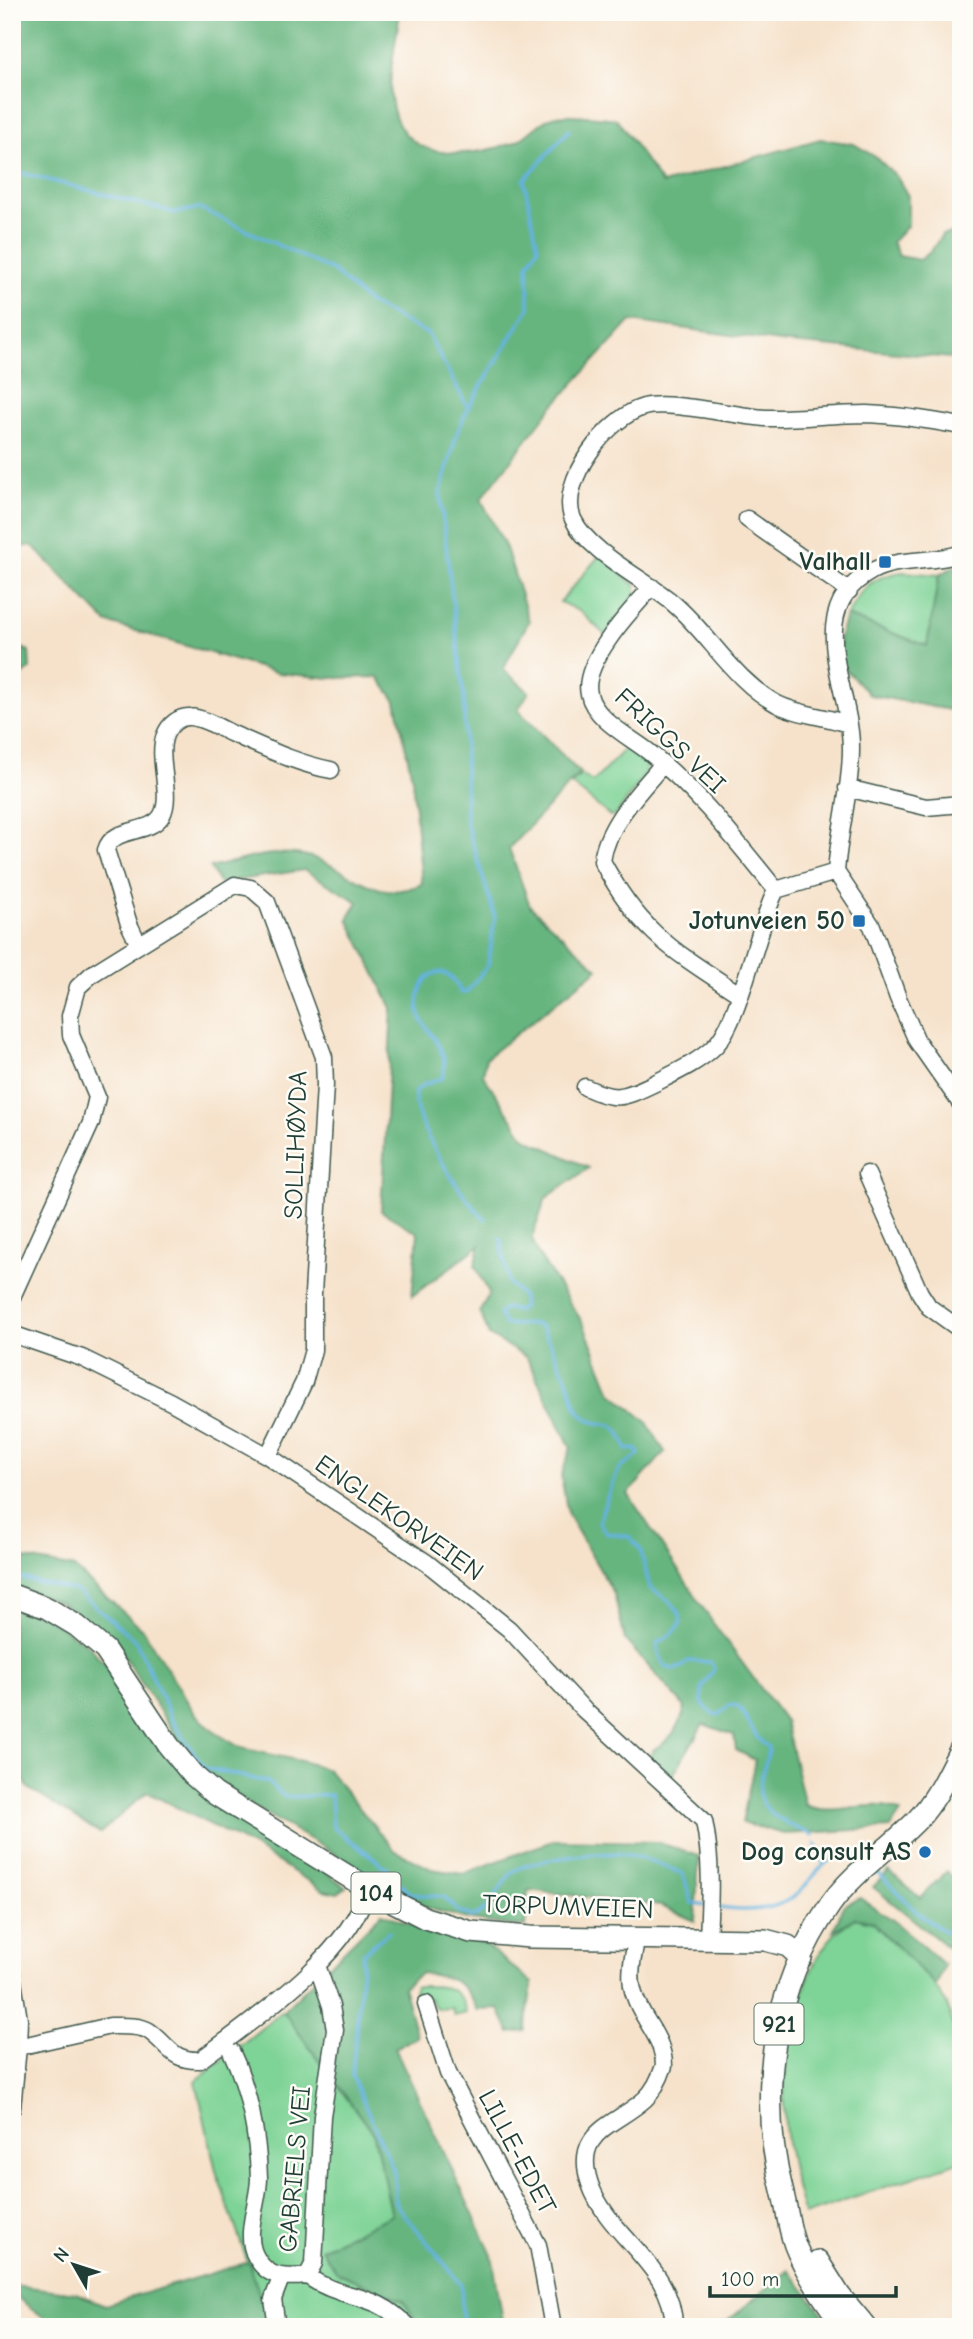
<svg xmlns="http://www.w3.org/2000/svg" width="973" height="2339" viewBox="0 0 973 2339" font-family="'Comic Neue',sans-serif">
<style>
.green{fill:#7ed396;stroke:#4e8865;stroke-width:2}
.forest{fill:#66b57f;stroke:#42795a;stroke-width:2}
.lines{fill:none;stroke-linecap:round;stroke-linejoin:round}
.stream{stroke:#65b3df;stroke-width:3.5}
.minor-casing{stroke:#3f564b;stroke-width:19}
.major-casing{stroke:#3f564b;stroke-width:24}
.minor{stroke:#fff;stroke-width:16}
.major{stroke:#fff;stroke-width:21}
.poi-dot{fill:#1f6fb2;stroke:#fdfcf7;stroke-width:2.5}
.labels{text-anchor:middle;dominant-baseline:central;stroke-width:5;stroke-linejoin:round;paint-order:stroke}
.shield{fill:#fdfcf7;stroke:#62766e;stroke-width:2}
.shield-label{font-size:24px;font-weight:bold;fill:#1f3d34}
.poi-label{font-size:26px;font-weight:bold;fill:#1f3d34;stroke:#fdfcf7;text-anchor:end}
.street-label{font-size:26px;fill:#1f3d34;stroke:#fdfcf7}
</style>
<rect width="100%" height="100%" fill="#fdfcf7"/>
<filter id="ink" filterUnits="userSpaceOnUse"><feTurbulence type="fractalNoise" baseFrequency=".0143" numOctaves="2"/><feDisplacementMap in="SourceGraphic" scale="14" xChannelSelector="R" yChannelSelector="G"/><feConvolveMatrix kernelMatrix="1 2 1 2 8 2 1 2 1" color-interpolation-filters="sRGB"/></filter>
<filter id="wash" filterUnits="userSpaceOnUse"><feTurbulence type="fractalNoise" baseFrequency=".00686" numOctaves="4" result="noise"/><feDisplacementMap in="SourceGraphic" scale="28" xChannelSelector="R" yChannelSelector="G"/><feGaussianBlur stdDeviation="1.57" result="paint"/><feColorMatrix in="noise" values="0 0 0 0 0 0 0 0 0 0 0 0 0 0 0 0 0 1.4 0 .05"/><feComposite in="paint" operator="in"/></filter>
<g filter="url(#wash)">
<rect width="100%" height="100%" fill="#f6e2cb"/>
<path class="green" d="M600,555L636,586V594L605,635L581,612L560,602Z
M902,572L939,575L927,646L847,616C861,588 870,577 902,572Z
M628,746L642,757L647,766L644,776L615,816H610L571,784L581,775L593,782Z
M855,1918L872,1922L926,1973L947,2004L959,2045L958,2162L804,2215C779,2135 776,2075 802,1995C813,1962 825,1936 855,1918Z
M415,1986C441,1986 460,1984 466,2013L454,2016L452,2008C441,2009 434,2011 430,1999L416,2002L413,1991Z
M283,2011L374,2135L392,2216L321,2249L338,2273L404,2301L418,2324L412,2327H270L216,2171L196,2081Z"/>
<path class="forest" d="M12,12H400C397,39 388,71 391,97C398,164 465,159 513,143C528,138 538,121 553,117C571,112 599,118 617,119L662,184L820,139L854,144L877,158L897,177L908,196V225L892,242L899,256L920,260L931,251L942,235L961,231V359L780,342L631,321L552,407L481,499L506,548L529,621L503,669L529,692L518,710L580,773L509,848L530,906L598,969L486,1058L483,1075L525,1138L589,1168L546,1198L532,1238L538,1254L583,1323L611,1392L646,1421L665,1452L628,1494L713,1623L785,1721L805,1805C835,1819 874,1795 901,1812L890,1828L784,1834L742,1823L755,1760L736,1750L734,1735L703,1724L673,1775H665L650,1760L653,1750C671,1738 680,1729 685,1707L625,1640L614,1594L568,1515L561,1476L571,1448L527,1358L489,1335L480,1312L489,1293L475,1266L480,1245L412,1296L418,1233L381,1211L392,1008L348,919L358,902L304,870L219,883L210,868C242,860 279,847 311,857C354,870 375,905 422,884L412,778L396,701L378,677L330,678L278,673L106,622L32,545L12,549Z
M961,563V712L870,695L841,665L839,638L846,616L927,646L939,575Z
M12,644L29,651L30,669L12,683Z
M12,1556L74,1568L143,1630L194,1712L213,1731L241,1748L305,1762L328,1770L394,1850L431,1869L463,1874L555,1840L657,1842L699,1856L695,1921L661,1906L528,1890L525,1927L471,1920L427,1908L251,1805L203,1770L181,1744L122,1653L96,1626L61,1603L12,1585Z
M12,1604L45,1617L89,1646L117,1677L164,1754L346,1887L338,1893L323,1890L252,1846L147,1792L100,1833L28,1788L12,1757Z
M889,1871L920,1898L947,1871L961,1888V1977L951,1950L873,1887Z
M860,1898L893,1920L944,1965L936,1986L872,1922L855,1918L833,1931L844,1905Z
M382,1913L426,1930L485,1944L532,1983L525,2031L510,2033L499,2009L477,2010C465,1980 452,1978 421,1973L403,1987L417,2037L395,2048L492,2255L504,2327H412L417,2323L404,2301L338,2273L321,2249L392,2215L374,2135L283,2011Z
M249,2262L270,2327H57L12,2294V2285L76,2293L105,2305Z
M789,2270L833,2327H703L725,2323Z"/>
<g class="lines">
<path class="stream" d="M12,160L18,172L176,213L199,208L333,271L369,303L428,334L468,408
M485,1219C462,1198 412,1123 415,1092L423,1085L442,1078C454,1044 416,1030 418,1002C421,970 447,960 461,993L467,992L488,965L495,917L466,822L464,698L440,494L457,433L468,408L529,308L528,265L538,248L524,180L569,130
M500,1238L509,1283L522,1296L523,1306L518,1311L505,1308L499,1314L505,1325L536,1324L542,1328C552,1347 562,1367 570,1387C575,1399 573,1407 584,1416C605,1433 614,1410 627,1450L636,1449L639,1454C634,1460 627,1462 621,1467C616,1473 600,1515 599,1523L607,1533L630,1537L640,1549L650,1588C679,1605 698,1623 657,1643C659,1662 670,1680 688,1661L710,1662L714,1669L702,1688V1703L712,1714L718,1715L730,1705L738,1706C750,1720 752,1737 768,1747C768,1762 759,1776 760,1791C761,1816 794,1827 813,1835
M12,1576L77,1591L136,1641L174,1724L205,1768L268,1782L285,1797L331,1795L333,1827L388,1869L409,1894L444,1897L458,1911L474,1917C494,1908 498,1885 513,1872C529,1859 600,1852 621,1854C641,1856 664,1866 683,1874L692,1903L706,1905
M816,1844L823,1862
M875,1870L919,1914L961,1943
M713,1907C737,1911 768,1913 790,1899C815,1883 816,1860 849,1852L864,1860
M389,1932L363,1953L352,2076L394,2171L395,2203L461,2284L463,2327"/>
</g>
</g>
<g filter="url(#ink)">
<g class="lines">
<defs>
<path id="minor" d="M747,519L849,591
M652,587C632,609 581,663 589,694C594,719 630,737 649,752C699,792 736,841 776,890
M848,724C825,716 799,715 777,704C734,681 710,635 674,604C646,580 588,552 573,519C557,482 609,416 644,407C667,400 735,416 765,418C799,419 832,414 866,414C898,415 929,420 961,426
M663,764C640,791 607,824 602,861C640,933 674,951 739,994
M847,788L926,807L961,804
M836,872C839,831 851,790 851,749C852,690 800,610 872,571C898,557 933,564 961,553
M836,872L872,926L898,998L917,1041L961,1104
M139,945L129,924L106,850C113,825 150,836 162,815C173,795 156,758 165,735C169,725 179,716 190,717C205,718 221,729 235,735C265,748 298,764 331,770
M585,1087C617,1102 623,1098 655,1083C675,1073 699,1062 715,1046C740,1021 757,928 776,890L836,872
M867,1174L920,1293L929,1307L961,1330
M12,1297L91,1123L97,1097L71,1035L70,1016L78,987L92,974L235,885L251,888L267,902L324,1057L325,1085L313,1294V1350L304,1382L268,1456
M12,1334L82,1358L171,1402L268,1456L427,1563L509,1629L584,1710L704,1821C712,1860 710,1898 708,1938
M637,1938C633,1955 628,1977 634,1994C642,2021 664,2037 664,2066C660,2078 655,2090 645,2099C615,2126 572,2131 590,2184C608,2237 674,2266 674,2327
M12,1975L19,2020L18,2047L12,2048
M426,2004L448,2073L538,2245L553,2327
M231,2051C249,2088 258,2137 259,2178C259,2202 243,2235 256,2257C268,2279 286,2278 307,2276
M12,2108L18,2047L110,2026C121,2026 140,2025 149,2031C170,2046 171,2061 200,2060C252,2021 354,1951 367,1888
M307,2276L314,2263L322,2116L335,2030L331,2006L317,1965
M307,2276C346,2303 373,2289 408,2327
M277,2327L273,2299L281,2278"/>
<path id="major" d="M12,1595L47,1608L77,1626L105,1650L169,1746L193,1775L215,1794L367,1888L425,1918L471,1932L530,1937L765,1940L788,1946L801,1958
M818,2261L840,2296L866,2327
M845,2327C827,2303 809,2278 797,2250C789,2233 788,2213 783,2194C757,2096 771,1990 830,1905C853,1872 889,1849 917,1820C937,1799 948,1773 961,1748"/>
</defs>
<use href="#minor" class="minor-casing"/>
<use href="#major" class="major-casing"/>
<use href="#minor" class="minor"/>
<use href="#major" class="major"/>
</g>
</g>
<g class="poi-dot">
<rect x="878" y="555" width="14" height="14" rx="3.5"/>
<rect x="852" y="914" width="14" height="14" rx="3.5"/>
<circle cx="925" cy="1852" r="7"/>
</g>
<g class="labels">
<g class="shield">
<rect x="351.5" y="1872.5" width="49" height="41" rx="5"/>
<rect x="754.5" y="2003.5" width="49" height="41" rx="5"/>
</g>
<g class="shield-label">
<text x="376" y="1893">104</text>
<text x="779" y="2024">921</text>
</g>
<g class="poi-label">
<text x="871" y="562">Valhall</text>
<text x="845" y="921">Jotunveien 50</text>
<text x="911" y="1852">Dog consult AS</text>
</g>
<g class="street-label">
<text transform="translate(670 741) rotate(43)">FRIGGS VEI</text>
<text transform="translate(296 1145) rotate(-88)">SOLLIHØYDA</text>
<text transform="translate(399 1518) rotate(35)">ENGLEKORVEIEN</text>
<text transform="translate(568 1907) rotate(2)">TORPUMVEIEN</text>
<text transform="translate(517 2152) rotate(62)">LILLE-EDET</text>
<text transform="translate(295 2169) rotate(-85)">GABRIELS VEI</text>
</g>
</g>
<rect width="973" height="2339" fill="none" stroke="#fdfcf7" stroke-width="42"/>
<g transform="translate(74 2265) rotate(309)" stroke="#fdfcf7" stroke-width="5" paint-order="stroke">
<path d="M0-5L12 26L0 18L-12 26Z" fill="#1f3d34"/>
<text y="-10" font-size="19" font-weight="bold" text-anchor="middle" fill="#1f3d34">N</text>
</g>
<path d="M710 2286v10h186v-10" fill="none" stroke="#1f3d34" stroke-width="3.5"/>
<text x="721" y="2286" font-size="21" fill="#1f3d34" stroke="#fdfcf7" stroke-width="5" paint-order="stroke">100 m</text>
</svg>
